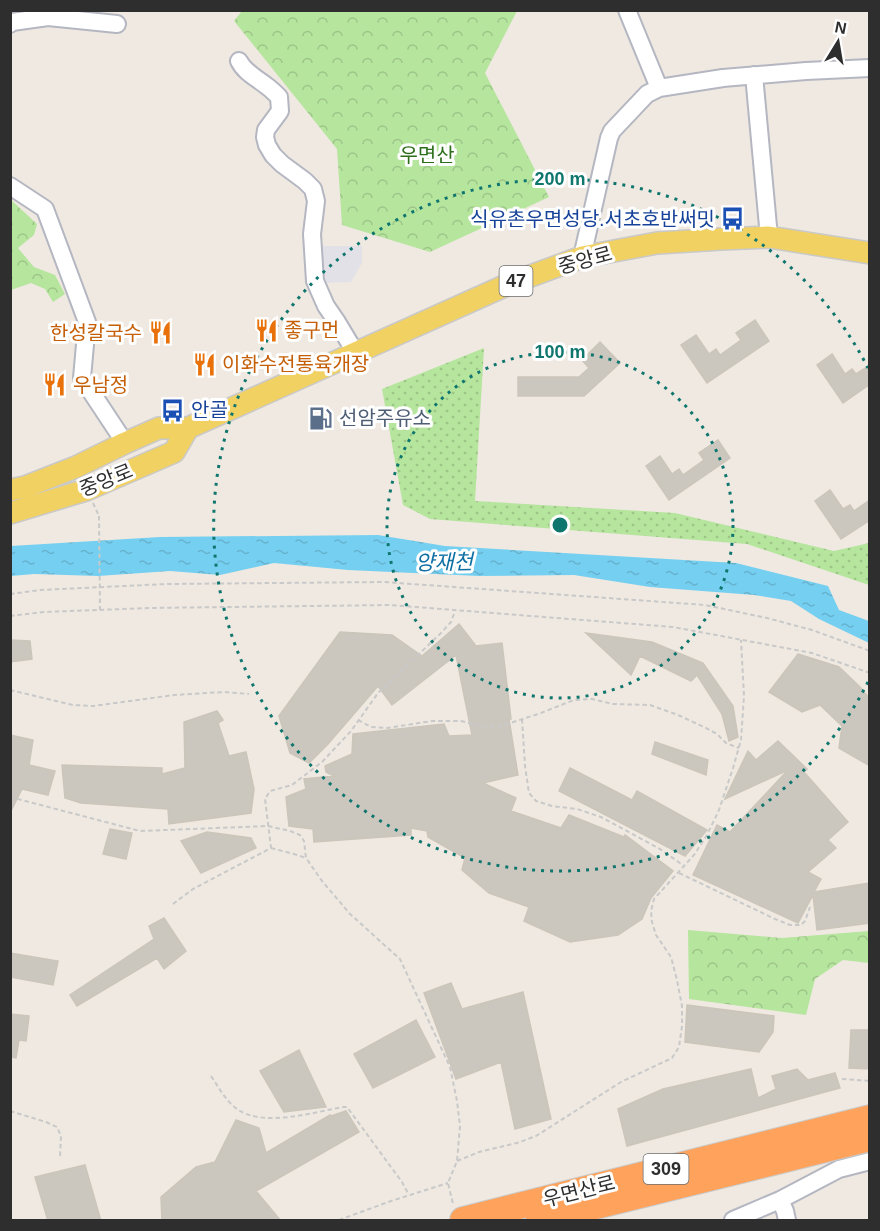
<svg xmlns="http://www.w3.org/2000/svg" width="880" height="1231" viewBox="0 0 880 1231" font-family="Helvetica,'Noto Sans KR',sans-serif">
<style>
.industrial{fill:#e3e1e8}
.forest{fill:url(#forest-crowns)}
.park{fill:url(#park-dots)}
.water{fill:url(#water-ripples)}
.building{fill:#cbc7bf;stroke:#cbc5ba;stroke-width:1.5}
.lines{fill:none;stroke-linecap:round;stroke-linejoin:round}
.minor-casing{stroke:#b4b7c1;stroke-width:20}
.major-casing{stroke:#c9c9c9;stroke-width:24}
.highway-casing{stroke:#c9c9c9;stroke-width:28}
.path{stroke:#c9c9c9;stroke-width:2;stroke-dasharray:4.5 3;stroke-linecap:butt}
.minor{stroke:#fff;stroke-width:16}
.major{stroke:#f2d163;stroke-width:21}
.highway{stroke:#ffa35c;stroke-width:26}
.path-bridge{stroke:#c9c9c9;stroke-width:2;stroke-dasharray:4.5 3;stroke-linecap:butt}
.ring{fill:none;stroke:#0f766e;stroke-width:3;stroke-dasharray:3 6}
.labels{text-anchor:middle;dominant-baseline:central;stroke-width:6;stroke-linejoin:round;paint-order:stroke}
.shield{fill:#fff;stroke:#6d6d6d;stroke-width:1.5}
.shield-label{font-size:18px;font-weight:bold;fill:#2e2e2e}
.park-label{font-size:20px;fill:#2c6e1b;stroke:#fff}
.transit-label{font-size:20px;fill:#164399;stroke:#fff;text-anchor:end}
.street-label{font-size:20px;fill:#2e2e2e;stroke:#fff}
.food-label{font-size:20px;fill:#c56008;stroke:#fff;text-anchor:start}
.service-label{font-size:20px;fill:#4e5e75;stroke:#fff;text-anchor:start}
.water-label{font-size:21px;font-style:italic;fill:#0d6fa3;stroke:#fff}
.centre{fill:#0f766e;stroke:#fff;stroke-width:3}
.ring-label{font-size:18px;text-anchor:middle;font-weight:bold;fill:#0f766e;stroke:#fff;stroke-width:6;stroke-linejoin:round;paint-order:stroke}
</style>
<defs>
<pattern id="forest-crowns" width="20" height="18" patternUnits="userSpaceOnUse" patternTransform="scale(1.5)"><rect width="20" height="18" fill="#b6e59e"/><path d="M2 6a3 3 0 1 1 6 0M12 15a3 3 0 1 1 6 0" fill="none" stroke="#9dc588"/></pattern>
<pattern id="park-dots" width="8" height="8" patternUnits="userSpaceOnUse" patternTransform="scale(1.5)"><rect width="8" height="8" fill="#b6e59e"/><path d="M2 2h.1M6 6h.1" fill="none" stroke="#9dc588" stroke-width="1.8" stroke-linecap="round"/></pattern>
<pattern id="water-ripples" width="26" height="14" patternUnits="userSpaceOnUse" patternTransform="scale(1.5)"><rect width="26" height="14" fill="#75cff0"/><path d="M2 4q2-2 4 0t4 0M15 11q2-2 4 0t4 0" fill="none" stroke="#66b2ce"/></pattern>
</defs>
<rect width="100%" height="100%" fill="#efe9e1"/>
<path class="industrial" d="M317,246H362V263L351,282L325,283Z"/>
<path class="forest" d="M242,11H517L485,73L549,197L430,252L342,225L337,149L234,21Z
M10,199L37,224L34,235L18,248L34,267L55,275L65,294L53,302L45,289L31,283L11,290Z
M688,930L782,938L869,931V963L843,960L815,979L806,1015L689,999Z"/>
<path class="park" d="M484,348L475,501L675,513L834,551L869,543V585L747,544L430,519L403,505L382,389Z"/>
<path class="water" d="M378,535L445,546L736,563L828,586L839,610L869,621V643L819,619L791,601L754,595L650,587L574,575L479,576L348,570L274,563L220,575L170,571L98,576L34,574L11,576V546L160,537Z"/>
<path class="building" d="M755,320L769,341L707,383L681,345L696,335L709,354L716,349L720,355L741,340L736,333Z
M600,342L620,363L584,396H518V377H579L589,368L582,360Z
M832,354L845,374L852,369L856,374L870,365V384L843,403L817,365Z
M718,440L730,458L669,500L646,466L660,456L672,474L679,469L683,475L704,460L699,453Z
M830,490L843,509L850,505L854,511L870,500V520L841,539L815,501Z
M459,624L476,646L502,643L511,719H509L518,775L483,783L516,798L511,811L561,828L569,815L624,837L625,835L673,871L651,898L642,919L618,935L570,942L524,921L529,907L489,893L462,870L465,858L428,837L427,831L411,828V835L314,842L313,829L289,826L286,797L306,789L304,779L334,776L326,772L325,766L352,754L353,734L444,724L449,736L472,735L456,655L392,705L378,686L328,744L309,763L290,753L279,716L340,632L392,635L422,656Z
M586,633L652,642L703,663L733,706L738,737L729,741L722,714L697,675L691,681L640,656L631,675Z
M10,640L30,641L32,659L10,662Z
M798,654L839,667L859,686L870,699V766L839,748L842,726L820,705L802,712L769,692Z
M217,711L223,720L218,723L229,756L246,752L254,789L251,813L169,824L168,809L81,803L65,798L62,765L162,768V774L185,768L184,722Z
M10,735L33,740L29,765L55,771L48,795L22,789L10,813Z
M778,741L807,769L804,772L848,822L828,840L836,848L808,872L821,879L814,892L870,883V923L817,930L813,895L798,923L693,875L717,825L730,832L788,770L725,799L748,751L756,760Z
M655,742L708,760L706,775L652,754Z
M570,768L632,800L637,791L707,830L685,856L559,791Z
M110,829L132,833L126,859L103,854Z
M207,832L251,838L256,848L201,873L181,841Z
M164,918L186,951L164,969L157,958L77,1006L70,995L154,939L149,926Z
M10,953L58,961L53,985L10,977Z
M451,983L462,1009L523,992L551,1119L515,1129L501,1062L456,1079L424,993Z
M687,1005L774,1016L773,1032L759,1052L685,1042Z
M10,1014L29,1016L26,1041L19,1040L16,1058L10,1057Z
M416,1020L435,1057L373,1088L354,1054Z
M851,1030H870V1069L849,1068Z
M299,1050L326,1107L284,1112L260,1071Z
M751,1069L758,1098L776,1089L772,1076L797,1069L808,1080L835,1073L840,1088L627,1146L618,1109L663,1089Z
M346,1111L359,1132L256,1191L281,1221H162L161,1197L196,1167L215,1162L236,1120L259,1128L266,1153L330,1115L331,1116Z
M85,1165L101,1221H48L35,1177Z"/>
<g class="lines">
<defs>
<path id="minor" d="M627,10L659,88
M10,24L12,22L48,17L117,24
M239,61C245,73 257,78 268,87C272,90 275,93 279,97L280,111L266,130L265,137L267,145L273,155L282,164L305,181L313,189L316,201L312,234L315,281L326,306L337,322L355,352
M754,75L769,237
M10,186L45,209L87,322L82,378L125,443
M582,257L609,138L612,131L647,94L659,88L723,78L806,71L870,68
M733,1220L780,1200
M787,1220L785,1211L780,1200L839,1169L870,1161"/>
<path id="major" d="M10,490L25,487L76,467L125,443L159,428H188L509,284L582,257L657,243L721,239L769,237L870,253
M10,513L86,490L174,452L188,428"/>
<path id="highway" d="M463,1220L870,1118
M539,1220L870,1138"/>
</defs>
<use href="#minor" class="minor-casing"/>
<use href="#major" class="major-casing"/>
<use href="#highway" class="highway-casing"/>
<path class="path" d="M93,503L99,516
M10,594L40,590L167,584L384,582L705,605L767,618L812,630L870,651
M10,616L44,612L149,608L390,605L673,627L812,653L870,673
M10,690L73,705L93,706L174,695L224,692L249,694
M522,719L525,766L529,793L536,801L552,806L577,809L601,817L660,849L684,866
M358,720L371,727L387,728L432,721H461L481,726H501L541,713L574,700L592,699L613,704L650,705L678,715L706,728L717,734L726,743L739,748
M10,797L140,831L268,826L290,831L300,835L304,841L306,858L322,881L350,914L400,959L450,1067L457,1101L460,1126L457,1161L448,1183L453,1204
M271,848L294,854L306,858
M679,873L775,919L790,925H801L805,921L810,907
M173,904L193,889L271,848L265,799L270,791L292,785L322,762L351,731L378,693L441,633L451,622L455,611
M211,1076C219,1088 226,1101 237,1109C264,1128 314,1112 343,1107H347L402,1182L409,1195
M842,1079L870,1081
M10,1111L46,1122L57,1127L61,1136L60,1156
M457,1161L479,1152L517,1143L536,1136L621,1082L672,1058L679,1047L682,1026V1006L677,980L671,957L656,935L652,922L651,911L654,899L694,855L707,835L719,810L733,768L741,740L744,696L741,640
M339,1220L391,1201L448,1183"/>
<use href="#minor" class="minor"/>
<use href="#major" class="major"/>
<use href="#highway" class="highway"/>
<path class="path-bridge" d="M99,516L100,610"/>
</g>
<g class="ring">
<circle cx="560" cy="525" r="173"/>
<path d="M868 682A346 346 0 1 1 868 368"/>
</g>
<defs>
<symbol id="bus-bare" viewBox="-9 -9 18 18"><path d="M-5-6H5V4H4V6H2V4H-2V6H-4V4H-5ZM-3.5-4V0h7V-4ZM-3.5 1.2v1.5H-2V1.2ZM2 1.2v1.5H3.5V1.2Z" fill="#1a4fb4" stroke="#fff" stroke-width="2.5" paint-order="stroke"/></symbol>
<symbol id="restaurant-bare" viewBox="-9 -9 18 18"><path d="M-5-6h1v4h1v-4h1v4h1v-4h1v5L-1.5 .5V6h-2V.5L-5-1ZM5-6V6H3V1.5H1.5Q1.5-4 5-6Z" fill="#e8710a" stroke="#fff" stroke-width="2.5" paint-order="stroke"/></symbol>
<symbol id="fuel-bare" viewBox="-9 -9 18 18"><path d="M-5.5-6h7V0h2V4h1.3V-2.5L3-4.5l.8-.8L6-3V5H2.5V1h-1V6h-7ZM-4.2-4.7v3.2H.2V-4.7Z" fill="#5c6f8a" stroke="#fff" stroke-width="2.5" paint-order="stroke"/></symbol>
</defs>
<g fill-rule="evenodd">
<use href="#bus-bare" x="716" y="202" width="33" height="33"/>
<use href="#restaurant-bare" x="250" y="314" width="33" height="33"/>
<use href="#restaurant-bare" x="144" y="316" width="33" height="33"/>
<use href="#restaurant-bare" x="188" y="348" width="33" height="33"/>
<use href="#restaurant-bare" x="38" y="368" width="33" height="33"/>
<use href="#bus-bare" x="156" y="394" width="33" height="33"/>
<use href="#fuel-bare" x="304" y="402" width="33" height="33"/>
</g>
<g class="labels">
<g class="shield">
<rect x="499.5" y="266" width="33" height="30" rx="4.5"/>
<rect x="643.5" y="1154" width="45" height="30" rx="4.5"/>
</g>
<g class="shield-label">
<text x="516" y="281">47</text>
<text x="666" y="1169">309</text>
</g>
<g class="park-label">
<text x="427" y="155">우면산</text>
</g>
<g class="transit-label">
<text x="715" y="219">식유촌우면성당.서초호반써밋</text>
<text x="191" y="410" text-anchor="start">안골</text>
</g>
<g class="street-label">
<text transform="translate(585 260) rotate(-15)">중앙로</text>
<text transform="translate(106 480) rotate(-22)">중앙로</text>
<text transform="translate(579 1191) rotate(-14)">우면산로</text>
</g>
<g class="food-label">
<text x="284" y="330">좋구먼</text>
<text x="142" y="333" text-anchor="end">한성칼국수</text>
<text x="222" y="364">이화수전통육개장</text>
<text x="73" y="385">우남정</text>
</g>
<g class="service-label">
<text x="339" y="418">선암주유소</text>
</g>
<g class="water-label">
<text transform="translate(444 562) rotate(-1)">양재천</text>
</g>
</g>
<circle cx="560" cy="525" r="9" class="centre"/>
<g class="ring-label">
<text x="560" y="185">200 m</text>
<text x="560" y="358">100 m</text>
</g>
<rect width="880" height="1231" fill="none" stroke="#2e2e2e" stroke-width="24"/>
<g transform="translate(838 42) rotate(11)" stroke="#ffffff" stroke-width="4.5" paint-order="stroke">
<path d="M0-4.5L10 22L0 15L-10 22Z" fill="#2e2e2e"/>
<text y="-9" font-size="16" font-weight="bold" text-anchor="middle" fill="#2e2e2e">N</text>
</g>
</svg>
